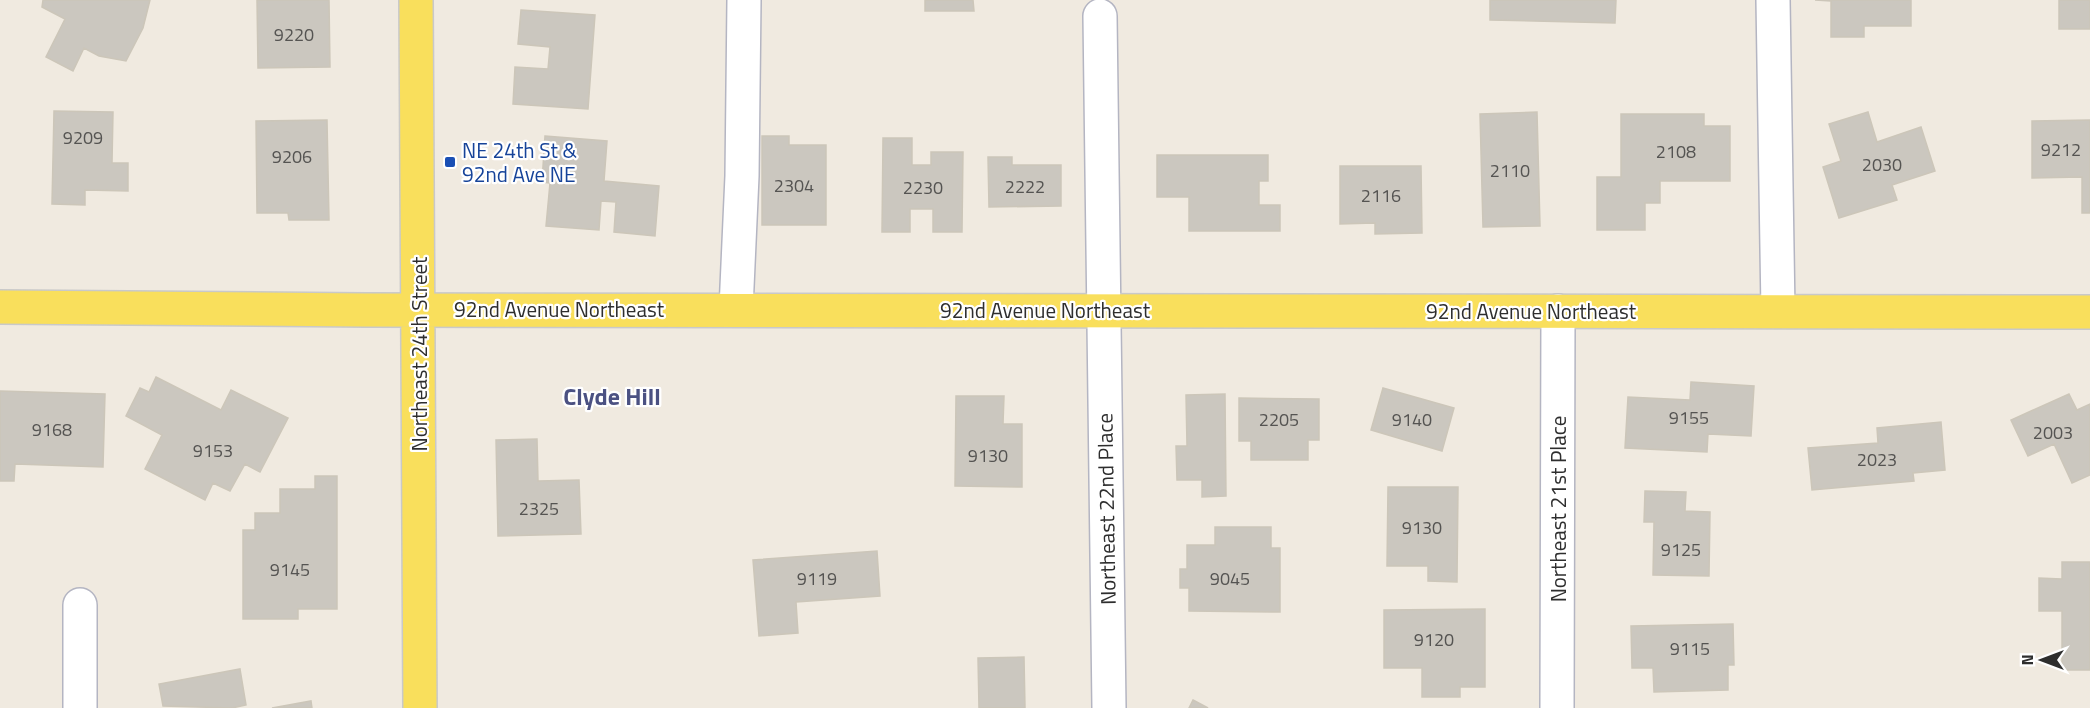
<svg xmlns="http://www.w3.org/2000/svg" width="2090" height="708" viewBox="0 0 2090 708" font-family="'Titillium Web',sans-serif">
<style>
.building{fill:#cbc7bf;stroke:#ccc6b9;stroke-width:1.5}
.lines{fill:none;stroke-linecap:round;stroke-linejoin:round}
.minor-casing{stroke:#b4b5c2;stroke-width:36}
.major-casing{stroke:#c9c9c9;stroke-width:36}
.minor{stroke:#fff;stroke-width:33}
.major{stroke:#f9df5c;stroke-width:33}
.transit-dot{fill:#1a4fb4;stroke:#fff;stroke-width:2}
.labels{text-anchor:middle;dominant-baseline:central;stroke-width:4.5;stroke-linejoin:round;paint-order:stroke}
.number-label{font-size:18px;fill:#555452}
.transit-label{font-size:21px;fill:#164399;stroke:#fff;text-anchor:start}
.street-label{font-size:21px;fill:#2e2e2e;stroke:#fff}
.quarter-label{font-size:24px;font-weight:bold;fill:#4b5182;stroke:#fff}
</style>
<rect width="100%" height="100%" fill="#f0eae0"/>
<path class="building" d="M43,0H150L143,28L126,61L99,56L84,48L73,71L46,57L65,19L42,7Z
M257,0H329L330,67L258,68Z
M925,0H973L974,11H925Z
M1490,0H1616L1615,23L1490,20Z
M1815,0H1911V26H1864V37H1831V1Z
M2059,0H2090V29H2059Z
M521,10L595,15L588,109L513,104L515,67L548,69L550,47L518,44Z
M54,111L113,112L112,163H128V191L85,190V205L52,204Z
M1537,112L1540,226L1483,227L1480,114Z
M1868,112L1877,142L1921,127L1935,171L1892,185L1897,200L1839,218L1823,167L1841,161L1829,124Z
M1621,114H1704V126H1730V181H1660V203H1645V230H1597V177H1621Z
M327,120L329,220H289L288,213H257L256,121Z
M2090,120V213H2082V177L2032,178V121Z
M545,136L607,141L604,181L659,186L655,236L614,232L616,202L601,201L599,230L546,226L550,183L542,182Z
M762,136H789V145H826V225H762Z
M883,138H912V165H931V152H963L962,232H933V209H910V232H882Z
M1157,155H1268V181H1259V205H1280V231H1189V197H1157Z
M988,157H1012V165H1061V206L989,207Z
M1340,166H1421L1422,233L1375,234V223L1340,224Z
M156,377L221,410L231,390L288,418L260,472L245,464L230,491L213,483L205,500L145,469L162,435L126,416L140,388L149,392Z
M1691,382L1754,386L1751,436L1708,434L1707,452L1625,448L1628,397L1690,400Z
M1383,388L1454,408L1442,451L1371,430Z
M0,391L105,394L103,467L15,464L14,481H0Z
M1225,394L1226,496L1202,497V480H1177L1176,446H1187L1186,395Z
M2069,394L2077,410L2090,404V475L2072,483L2054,444L2028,456L2011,420Z
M956,396H1004L1003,424H1022V487L955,486Z
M1239,398L1319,399V440H1308V460H1251V441H1239Z
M1941,422L1945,470L1913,473L1914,481L1812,490L1808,448L1878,443L1877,428Z
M537,439L538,481L579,480L581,534L498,536L496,440Z
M315,476H337V609H298V619H243V530H255V513H280V489H315Z
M1388,487H1458L1457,582L1428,581V566H1387Z
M1645,491L1686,492L1685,511L1710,512L1709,576L1653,575L1654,522H1644Z
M1215,527H1271V548H1280V612L1189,611V588H1180V569H1187V545H1215Z
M877,551L880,596L796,602L798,633L759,636L753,560Z
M2062,562H2090V670H2062V611H2039V578L2062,579Z
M1485,609V687H1460V697H1422V668H1384V610Z
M1733,624L1734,665H1728V690L1654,692L1653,668H1632L1631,626Z
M1024,657L1025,708H979L978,658Z
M240,669L246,705L232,708L163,706L159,684Z
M1193,700L1208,708H1189Z
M311,701L312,708H272Z"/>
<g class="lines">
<defs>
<path id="minor" d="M1773,0L1778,311
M1100,16L1109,708
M736,309L742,176L744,0
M80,708V605
M1557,708L1558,311"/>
<path id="major" d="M416,0L420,708
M0,307L365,310L2090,312"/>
</defs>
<use href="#minor" class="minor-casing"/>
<use href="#major" class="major-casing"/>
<use href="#minor" class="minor"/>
<use href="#major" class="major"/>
</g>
<rect class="transit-dot" x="444" y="156" width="12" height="12" rx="3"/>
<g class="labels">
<g class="number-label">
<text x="294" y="34">9220</text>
<text x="83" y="137">9209</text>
<text x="2061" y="149">9212</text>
<text x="1676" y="151">2108</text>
<text x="292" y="156">9206</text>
<text x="1882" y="164">2030</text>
<text x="1510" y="170">2110</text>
<text x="794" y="185">2304</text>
<text x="1025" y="186">2222</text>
<text x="923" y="187">2230</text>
<text x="1381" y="195">2116</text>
<text x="1689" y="417">9155</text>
<text x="1279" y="419">2205</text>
<text x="1412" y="419">9140</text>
<text x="52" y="429">9168</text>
<text x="2053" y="432">2003</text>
<text x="213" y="450">9153</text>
<text x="988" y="455">9130</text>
<text x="1877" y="459">2023</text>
<text x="539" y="508">2325</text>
<text x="1422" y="527">9130</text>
<text x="1681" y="549">9125</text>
<text x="290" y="569">9145</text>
<text x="817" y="578">9119</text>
<text x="1230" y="578">9045</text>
<text x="1434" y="639">9120</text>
<text x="1690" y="648">9115</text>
</g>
<g class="transit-label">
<text x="462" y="150">NE 24th St &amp;<tspan x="462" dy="24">92nd Ave NE</tspan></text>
</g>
<g class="street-label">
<text x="559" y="309">92nd Avenue Northeast</text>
<text x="1045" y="310">92nd Avenue Northeast</text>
<text x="1531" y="311">92nd Avenue Northeast</text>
<text transform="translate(419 354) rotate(-90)">Northeast 24th Street</text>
<text transform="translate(1106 509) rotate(-91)">Northeast 22nd Place</text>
<text transform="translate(1558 509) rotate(-90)">Northeast 21st Place</text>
</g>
<g class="quarter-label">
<text x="612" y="396">Clyde Hill</text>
</g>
</g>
<g transform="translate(2042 660) rotate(270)" stroke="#ffffff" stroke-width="4.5" paint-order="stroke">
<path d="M0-4.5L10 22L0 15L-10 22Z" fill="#2e2e2e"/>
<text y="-9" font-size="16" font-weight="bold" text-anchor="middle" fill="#2e2e2e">N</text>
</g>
</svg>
